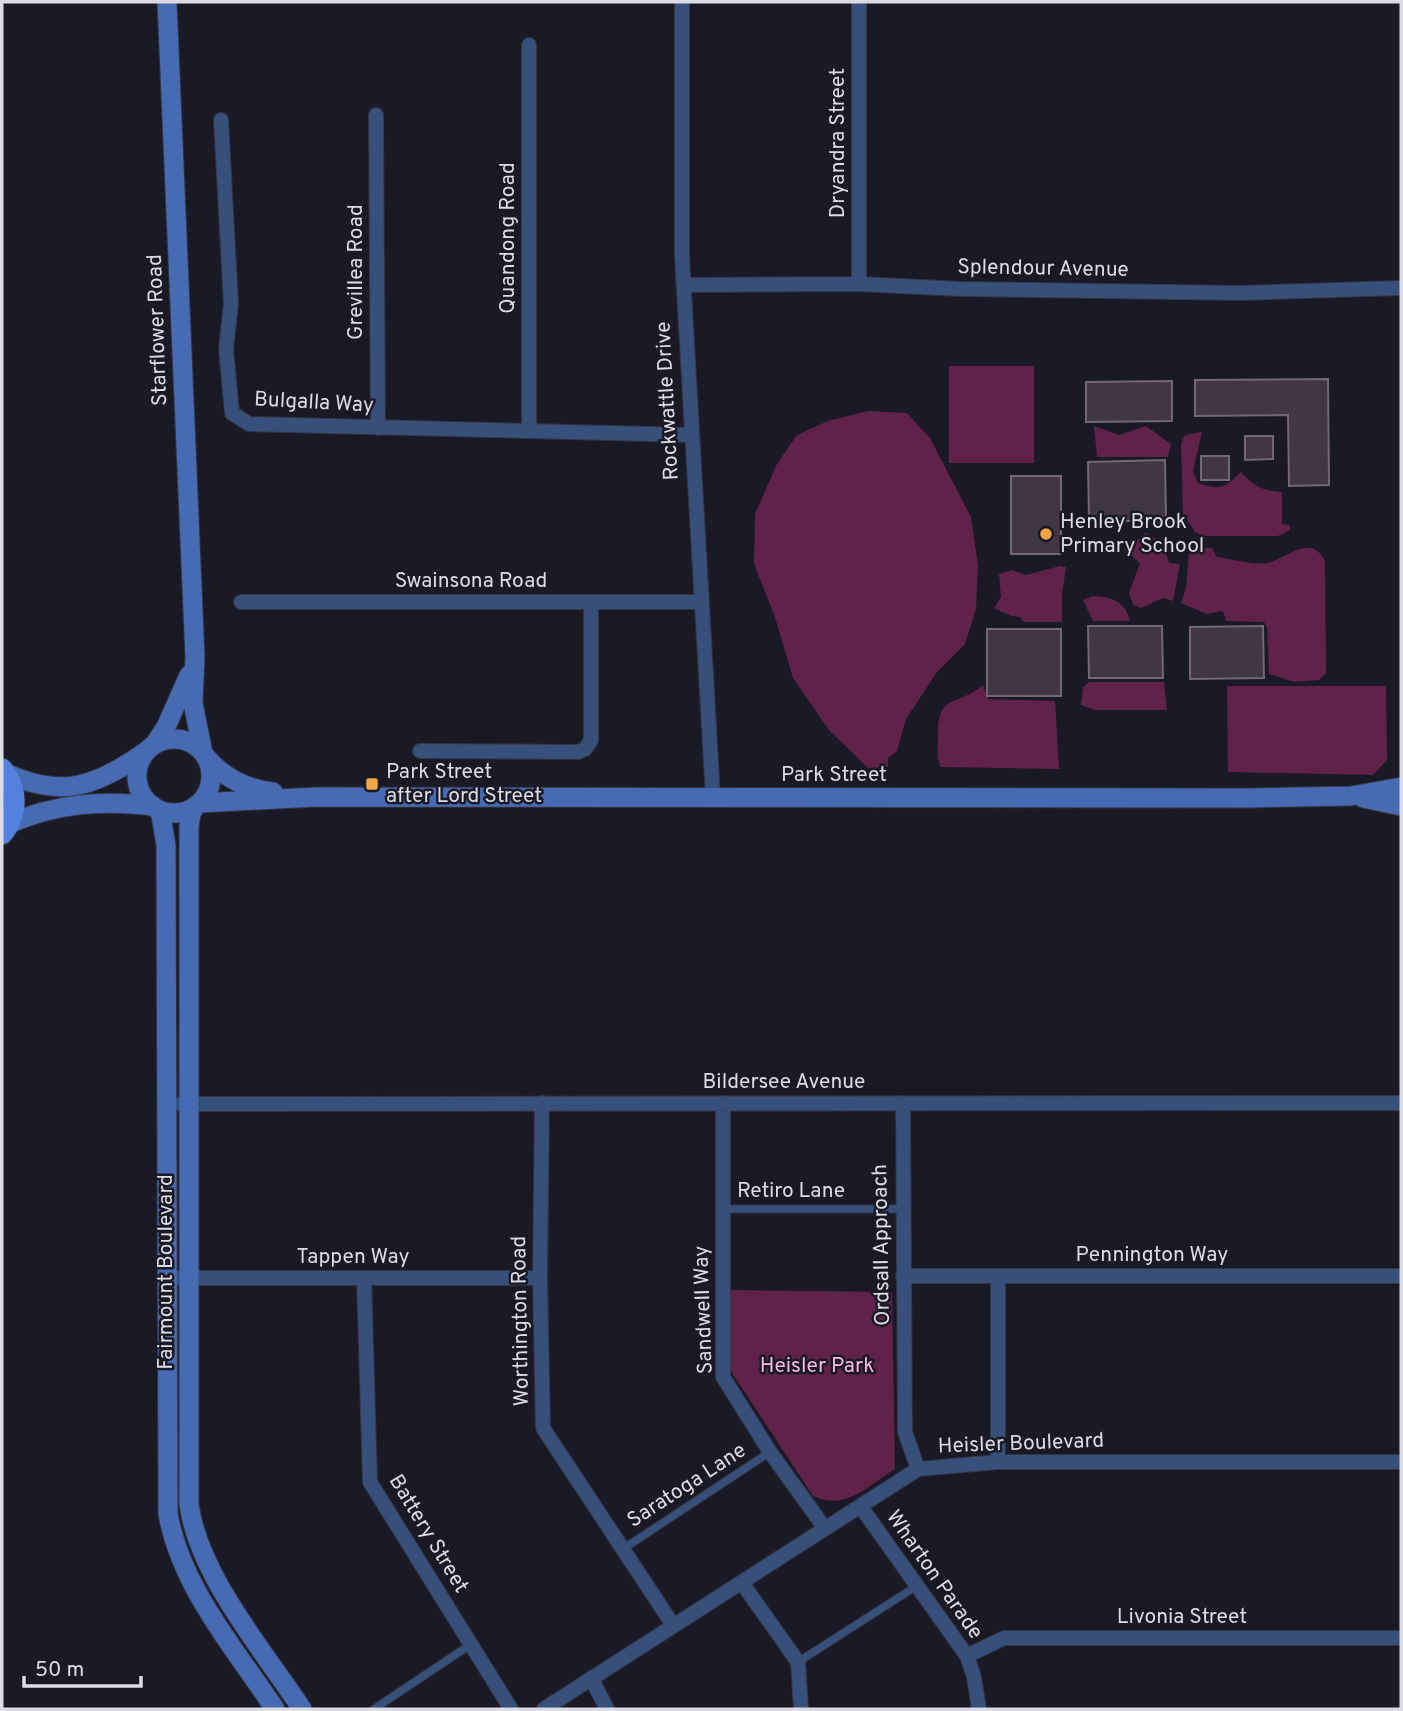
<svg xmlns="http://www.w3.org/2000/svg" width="1403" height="1711" viewBox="0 0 1403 1711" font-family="Overpass,sans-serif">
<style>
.green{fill:#602248}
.building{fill:#413744;stroke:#716775;stroke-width:2}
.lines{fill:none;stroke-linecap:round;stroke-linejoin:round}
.lane-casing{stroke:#353441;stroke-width:9}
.street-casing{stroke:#353441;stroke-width:16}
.secondary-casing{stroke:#353441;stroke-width:21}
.primary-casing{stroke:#353441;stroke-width:23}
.lane{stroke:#374f7b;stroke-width:7}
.street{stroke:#374f7b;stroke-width:14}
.secondary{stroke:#466bb3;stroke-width:19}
.primary{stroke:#5281de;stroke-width:21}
.poi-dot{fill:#f3a443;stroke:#1a1926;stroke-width:2.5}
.labels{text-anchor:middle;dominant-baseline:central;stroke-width:5;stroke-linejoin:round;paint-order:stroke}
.street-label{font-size:21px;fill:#dddce5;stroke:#1a1926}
.poi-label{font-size:21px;fill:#dddce5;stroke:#1a1926;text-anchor:start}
.park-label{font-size:21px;fill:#fab9dd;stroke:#1a1926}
</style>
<rect width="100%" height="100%" fill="#1a1926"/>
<path class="green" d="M949,366H1034V463H949Z
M868,411L907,413L930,438L971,517L978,565L976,609L965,644L937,672L906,719L897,751L888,758V767L868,768L829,730L793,678L775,617L754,564L755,514L777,464L797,435L828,421Z
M1094,426L1119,435L1146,426L1171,444L1168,457H1097Z
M1202,432L1193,471L1198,483C1222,491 1225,487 1241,472C1253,486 1263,491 1282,492V524L1290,525V530L1278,536H1202L1195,532L1183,514L1181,444L1185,435Z
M1146,533L1163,543L1169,563L1180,564L1173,601L1163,598L1141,608L1133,605L1129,593L1140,563L1125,550Z
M1193,547L1212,548L1217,557C1232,559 1252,565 1267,563C1285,560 1312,531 1325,562L1326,673L1319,680L1294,682L1269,674L1267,627L1264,622L1226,621L1223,611L1207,614L1181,603L1186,588L1189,551Z
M1060,566L1066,567L1062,594V622H1024L1020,617L1011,616L994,608L1001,597L999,574L1012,570L1026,575Z
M1093,596C1112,597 1125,601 1130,621H1093L1083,600Z
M1089,682H1164L1167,710H1095L1081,705L1083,687Z
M983,685L988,699L1055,701L1059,769L941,767C936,758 938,750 938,740C937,690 955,709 983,685Z
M1227,686H1386L1387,760L1373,775L1228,772Z
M731,1290L892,1292L895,1469C866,1487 846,1511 813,1496L730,1370Z"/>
<path class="building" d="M1328,379L1329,485L1289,486L1288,415L1195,416V380Z
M1172,381V421L1086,422V382Z
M1245,436H1273V459L1245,460Z
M1201,456H1229V480H1201Z
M1165,460L1166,520L1089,522L1088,462Z
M1011,476H1061V554H1011Z
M1088,626H1162L1163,678H1089Z
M1263,626L1264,678L1190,679V627Z
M987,629H1061V696H987Z"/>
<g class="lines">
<defs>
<path id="lane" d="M724,1209H901
M623,1549L770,1452
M798,1662L915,1587
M374,1709L470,1645"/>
<path id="street" d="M682,2V256L713,797
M859,2V284
M529,45V430
M376,115L378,428
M221,120L231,304L226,349L232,413L249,424L690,435
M684,285L859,284L962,289L1241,293L1401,288
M241,602H701
M420,751L578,752L585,749L591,740V602
M542,1103L540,1278L543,1428L673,1625
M723,1103V1377L770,1452L824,1527
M903,1103L905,1432L918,1469
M181,1104L1401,1103
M903,1276H1401
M998,1276V1462
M166,1278H540
M364,1278L370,1482L511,1709
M861,1507L967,1656L974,1677L979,1709
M742,1583L798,1662L801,1709
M967,1656L1004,1638H1401
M591,1678L607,1709
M544,1709L918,1469L998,1462H1401"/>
<path id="secondary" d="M167,2L195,657L193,703L203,753
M137 776a37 37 0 1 1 74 0a37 37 0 1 1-74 0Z
M154,745L166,727L189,675
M206,757C224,778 246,789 273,792
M4,772C60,799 96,787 145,752
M1363,798L1401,806
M200,803L316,797L1249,798L1351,796L1401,787
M196,806L191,813L189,827V1504C198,1574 263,1650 302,1709
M160,810L166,845L168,1514C181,1587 235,1649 275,1709
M9,824C57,803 101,800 153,806"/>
<path id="primary" d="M2,769C18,789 18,814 2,834"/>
</defs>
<use href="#lane" class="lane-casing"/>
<use href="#street" class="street-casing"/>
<use href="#secondary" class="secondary-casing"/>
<use href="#primary" class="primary-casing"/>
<use href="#lane" class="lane"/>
<use href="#street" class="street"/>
<use href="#secondary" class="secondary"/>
<use href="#primary" class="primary"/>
</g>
<g class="poi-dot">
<circle cx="1046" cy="534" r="7"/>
<rect x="365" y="777" width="14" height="14" rx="3.5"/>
</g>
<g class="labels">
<g class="street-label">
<text transform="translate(838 143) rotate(-90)">Dryandra Street</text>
<text transform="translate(508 238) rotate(-90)">Quandong Road</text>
<text transform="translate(1043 269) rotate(1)">Splendour Avenue</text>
<text transform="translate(356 272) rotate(-90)">Grevillea Road</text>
<text transform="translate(158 330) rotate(-92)">Starflower Road</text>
<text transform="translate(668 401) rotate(-93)">Rockwattle Drive</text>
<text transform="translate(314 403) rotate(3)">Bulgalla Way</text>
<text x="471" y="581">Swainsona Road</text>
<text x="834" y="775">Park Street</text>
<text x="784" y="1082">Bildersee Avenue</text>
<text x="791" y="1191">Retiro Lane</text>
<text transform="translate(882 1245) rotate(-91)">Ordsall Approach</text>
<text x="1152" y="1255">Pennington Way</text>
<text x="353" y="1257">Tappen Way</text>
<text transform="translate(166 1272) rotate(-90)">Fairmount Boulevard</text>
<text transform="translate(704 1310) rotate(-92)">Sandwell Way</text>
<text transform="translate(521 1321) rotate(-91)">Worthington Road</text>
<text transform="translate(1021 1444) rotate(-2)">Heisler Boulevard</text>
<text transform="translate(687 1486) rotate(-33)">Saratoga Lane</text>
<text transform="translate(428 1534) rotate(59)">Battery Street</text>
<text transform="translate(934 1575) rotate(55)">Wharton Parade</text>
<text x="1182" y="1617">Livonia Street</text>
</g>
<g class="poi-label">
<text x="1060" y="522">Henley Brook<tspan x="1060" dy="24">Primary School</tspan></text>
<text x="386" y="772">Park Street<tspan x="386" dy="24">after Lord Street</tspan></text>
</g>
<g class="park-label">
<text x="817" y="1366">Heisler Park</text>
</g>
</g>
<rect width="1403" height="1711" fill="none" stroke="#dddce5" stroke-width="7"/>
<path d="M24 1676v10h117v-10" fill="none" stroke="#dddce5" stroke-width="3.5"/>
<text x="35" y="1676" font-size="21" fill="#dddce5" stroke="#1a1926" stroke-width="5" paint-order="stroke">50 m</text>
</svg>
